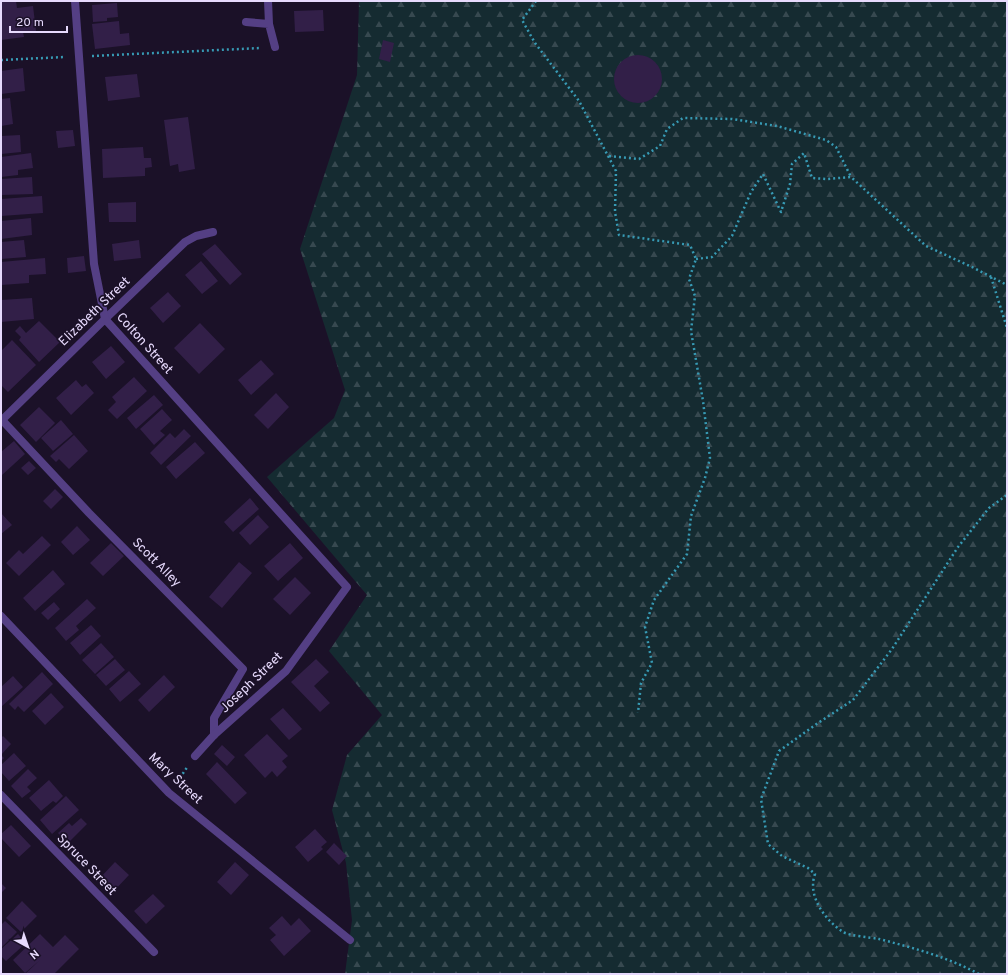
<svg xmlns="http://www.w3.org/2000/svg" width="1008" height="975" viewBox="0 0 1008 975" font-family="Overpass,sans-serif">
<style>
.forest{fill:url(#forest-firs)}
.building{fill:#321f48}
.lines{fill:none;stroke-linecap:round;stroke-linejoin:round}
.path{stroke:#379ab4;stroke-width:2.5;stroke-dasharray:2 3;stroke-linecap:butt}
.service{stroke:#543f84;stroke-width:8}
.minor{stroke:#543f84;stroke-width:8}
.labels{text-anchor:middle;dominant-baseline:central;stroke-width:3.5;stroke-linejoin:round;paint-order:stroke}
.street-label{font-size:13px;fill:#e7dafd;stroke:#1b1128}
</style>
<defs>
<pattern id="forest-firs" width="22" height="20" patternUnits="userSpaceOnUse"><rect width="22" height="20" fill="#152b31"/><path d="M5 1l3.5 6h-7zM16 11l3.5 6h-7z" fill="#374950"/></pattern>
</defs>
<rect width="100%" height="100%" fill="#1b1128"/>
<path class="forest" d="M359,1H1007V974H345L352,920L346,863L332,810L347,755L382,715L329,651L367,595L267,477L334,418L345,390L300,249L357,75Z"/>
<path class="building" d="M16,1L17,8L33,6L36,31L23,32L24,37L1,40V2Z
M117,3L118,17L107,18V21L93,22L92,5Z
M323,10L324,31L295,32L294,11Z
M119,21L120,34L129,33L130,45L95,49L92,24Z
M383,40L394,43L390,62L379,59Z
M614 79a24 24 0 1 1 48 0a24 24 0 1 1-48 0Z
M23,68L25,91L1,94V71Z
M137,74L140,97L108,101L105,77Z
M10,98L13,124L1,126V99Z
M188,117L195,169L179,172L178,164L170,166L164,120Z
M73,130L75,146L58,148L56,131Z
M20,135L21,152L1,154V136Z
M143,147L144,158H151L152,167L145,168V176L103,178L102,149Z
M31,153L33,168L18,170V175L1,177V157Z
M32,177L33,194L1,195V179Z
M42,196L43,213L1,216V199Z
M136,202V222H109L108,203Z
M31,218L32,235L1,239V221Z
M24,240L26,257L1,259V242Z
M139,240L141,258L114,261L112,244Z
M215,244L242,274L230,285L202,254Z
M84,256L86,271L68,273L67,258Z
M45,258L46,274L29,275V283L1,285V262Z
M201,261L218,281L202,294L185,275Z
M168,292L181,306L163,323L150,308Z
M32,298L34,319L1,322V300Z
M39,321L60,342L39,362L19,340L21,337L15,331L20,326L26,333Z
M200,323L225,349L199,374L174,348Z
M12,340L36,365L8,392L1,385V351Z
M111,346L125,362L106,379L92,362Z
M261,360L274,374L251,395L238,380Z
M134,377L147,391L117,419L108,410L116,402L112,397Z
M76,380L82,387L86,384L94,393L71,415L56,398Z
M276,393L289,407L268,429L254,415Z
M154,395L163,405L136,429L127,418Z
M39,407L55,423L36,442L20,425Z
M162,409L172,420L160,431L165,435L154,445L140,429Z
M61,420L73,434L53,451L41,438Z
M184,429L191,436L161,465L150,453L170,433L175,438Z
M74,435L88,451L69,469L59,459L56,462L50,456Z
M14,441L25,454L2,475L1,452Z
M195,442L205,453L176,479L166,467Z
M29,461L36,468L28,475L21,468Z
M55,489L63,497L51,509L43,501Z
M250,498L259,509L233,532L224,522Z
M1,513L12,525L1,534Z
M258,515L269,527L250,545L239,533Z
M77,526L90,540L73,555L61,542Z
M42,536L51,545L19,576L6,563L19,550L23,554Z
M111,543L124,556L103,576L90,563Z
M290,543L303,558L278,581L264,566Z
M239,562L252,573L222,608L209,597Z
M53,570L65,584L35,611L23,598Z
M295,577L311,593L290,615L273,599Z
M87,599L96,608L76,626L79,630L66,641L55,628Z
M54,602L60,609L48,620L41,613Z
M91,625L101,636L80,655L70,643Z
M101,643L114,657L95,674L82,660Z
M115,659L125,670L106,686L96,675Z
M316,659L329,672L314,686L330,703L320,712L291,682Z
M129,671L141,684L120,702L109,689Z
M42,672L53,684L24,712L18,706L15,710L9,704Z
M164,675L175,687L149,712L138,700Z
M13,676L23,687L1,707V687Z
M51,693L64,707L45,725L32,711Z
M283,708L302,729L289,740L270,719Z
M267,734L288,756L282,761L287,767L277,777L272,771L265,778L244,755Z
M3,736L11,744L1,755L4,758L1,761V738Z
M222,745L235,757L227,766L214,754Z
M14,753L26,766L9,781L1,772V765Z
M217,762L247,793L235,804L206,774Z
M28,769L37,778L27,787L31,791L22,798L11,786Z
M49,780L63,796L56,803L53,801L41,811L29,798Z
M66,796L79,810L52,834L40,820Z
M81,818L87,824L68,843L58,833L69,823L72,826Z
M11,825L31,846L19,857L1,838V834Z
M315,829L327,842L321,847L323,849L308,862L295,847Z
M334,843L347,856L339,865L326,852Z
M115,862L129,875L113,892L99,879Z
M235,862L249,875L231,895L217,882Z
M1,883L6,888L1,893Z
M153,894L165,906L146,924L134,911Z
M22,901L37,916L21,932L6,918Z
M282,916L291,926L299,918L311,931L284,956L270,940L276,935L269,928Z
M5,921L17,932L1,948V925Z
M18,934L26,943L6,961L1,956V949Z
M40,934L53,947L65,935L79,949L54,974H25L40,960L25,973L13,960Z"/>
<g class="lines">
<path class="path" d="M536,1L522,20L535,43L579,101L616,171L615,212L619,235L690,245L696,259L689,279L695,296L691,331L703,401L710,458L705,478L691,516L687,554L654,600L645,627L652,663L641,683L638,713
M92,56L261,48
M1,60L65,57
M609,156L639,159L660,146L667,129L683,118L732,119L777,126L826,140L836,147L851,177
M696,259L712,257L732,236L751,192L763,174L781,212L790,184L792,164L804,153L812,178L827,179L851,177L926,246L972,267L1007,285
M991,277L1007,328
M177,782L188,766
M979,974C947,957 914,948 879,939C869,937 850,936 843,932C825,920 807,896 815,874L808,868L782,856L768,844L761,799L779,751L818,723L853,700L892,649L958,547L989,508L1007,495"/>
<path class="service" d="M105,319L185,242L196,236L213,232
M2,420L89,513L243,669L214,718V735
M1,795L154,952"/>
<path class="minor" d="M75,1L94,264L105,319L347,587L286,671L214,735L195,756
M268,1L269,24L275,47
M246,22L269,24
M1,421L105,319
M1,616L169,793L350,940"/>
</g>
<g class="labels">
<g class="street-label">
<text transform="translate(95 312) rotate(-44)">Elizabeth Street</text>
<text transform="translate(144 344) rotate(48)">Colton Street</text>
<text transform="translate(156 563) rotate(45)">Scott Alley</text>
<text transform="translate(252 683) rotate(-44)">Joseph Street</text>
<text transform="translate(175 779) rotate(43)">Mary Street</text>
<text transform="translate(86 865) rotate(46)">Spruce Street</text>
</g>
</g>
<rect width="1008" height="975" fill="none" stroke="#e7dafd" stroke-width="4"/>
<g transform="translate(28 947) rotate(140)" stroke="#1b1128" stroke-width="3" paint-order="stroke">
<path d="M0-3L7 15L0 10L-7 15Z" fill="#e7dafd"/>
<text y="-6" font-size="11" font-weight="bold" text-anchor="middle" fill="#e7dafd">N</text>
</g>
<path d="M10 26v6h57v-6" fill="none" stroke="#e7dafd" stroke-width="2"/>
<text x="16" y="26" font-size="12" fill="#e7dafd" stroke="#1b1128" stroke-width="3" paint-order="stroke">20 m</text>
</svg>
